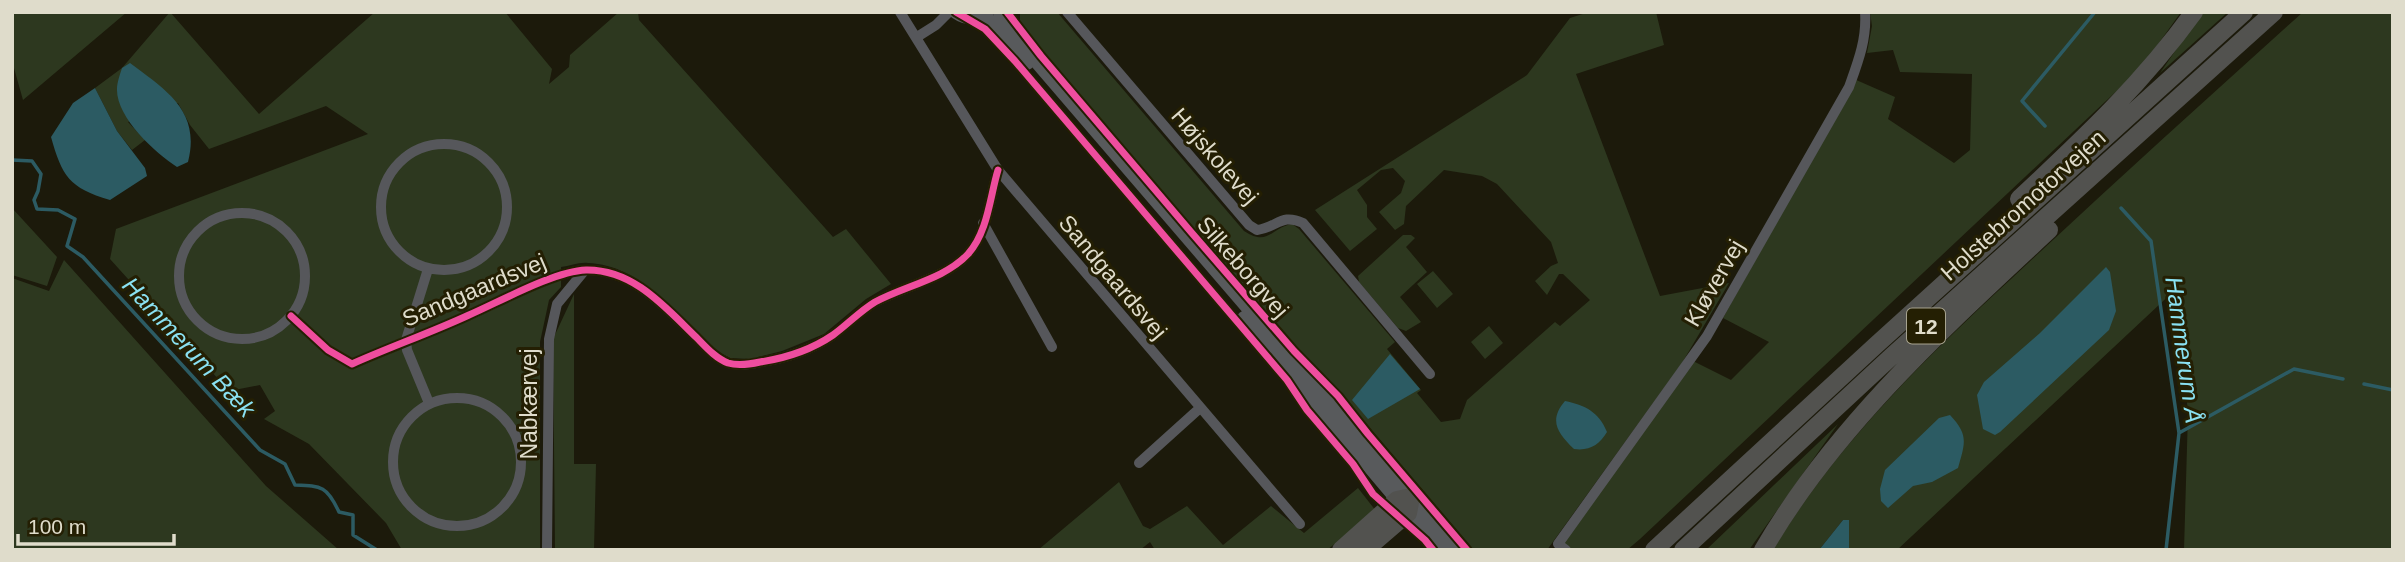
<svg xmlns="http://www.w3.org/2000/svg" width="2405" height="562" viewBox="0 0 2405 562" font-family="Arial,sans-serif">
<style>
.green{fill:#2d381f}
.water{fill:#2c5b63}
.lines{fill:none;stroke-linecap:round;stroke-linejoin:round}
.stream{stroke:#2c5b63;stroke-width:3.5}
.minor{stroke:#56575b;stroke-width:10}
.secondary{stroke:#585a5c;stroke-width:14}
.motorway{stroke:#52524f;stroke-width:18}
.cycleway-casing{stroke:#241f03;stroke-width:11}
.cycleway{stroke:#ef4d9e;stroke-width:7}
.labels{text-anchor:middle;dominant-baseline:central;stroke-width:6;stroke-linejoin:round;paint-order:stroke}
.shield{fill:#241f03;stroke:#a7a38f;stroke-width:2}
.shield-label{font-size:21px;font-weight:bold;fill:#dfdccb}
.street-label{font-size:23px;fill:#dfdccb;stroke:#241f03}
.water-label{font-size:24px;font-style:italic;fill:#8ae1f2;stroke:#241f03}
</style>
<rect width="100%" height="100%" fill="#1c1a0b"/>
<path class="green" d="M12,12H127L23,100L12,61Z
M170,12L259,114L375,12H505L552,69L549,84L569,67L570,55L619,12H638L639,20L833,237L846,229L891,284L866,299L824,334L782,351L750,359L730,358L717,351C680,316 641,265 588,263C579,262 570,266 561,267V287L549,300L540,342V550H402L386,523L309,444L264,419L275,411L260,385L229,391L110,259L116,229L368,134L326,106L209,149L190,125L178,103L128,122L145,140L132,150L117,131L95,88L122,68Z
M1020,12H1057L1244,231C1269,247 1270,228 1292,224L1299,229L1395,342L1387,349L1421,390L1417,393L1441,422L1460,419L1467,400L1555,322L1560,326L1590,300L1563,274H1559L1547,295L1535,281L1551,266L1558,263L1551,242L1497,184L1482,176L1444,170L1406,206L1404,224L1395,230L1379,212L1401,193L1405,181L1393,168L1381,170L1357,190L1367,205V217L1377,229L1350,251L1315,210L1527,75L1570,18L1589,12H1656L1664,45L1576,74L1660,296L1729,283L1682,363L1547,550H1474L1330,381L1306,361L1020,25Z
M1870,12H2181L2141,68L1640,539L1627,550H1555L1693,361L1731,380L1769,342L1723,318L1837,114L1854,79L1895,97L1888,119L1954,163L1970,150L1972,74L1900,72L1893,50L1867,53L1872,26Z
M2202,12H2228L2160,73Z
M2303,12H2393V550H2184L2188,413L2176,289L1897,550H1849V520H1843L1819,550H1773C1839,440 1932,352 2025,266C2117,180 2210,96 2303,12Z
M12,208L57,257L47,286L12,275Z
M1403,235H1411L1415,238L1406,247L1427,272L1400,297L1421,322L1406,331L1398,328L1359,282L1358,276Z
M64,260L266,486L339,550H12V278L49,291Z
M1433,271L1453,294L1437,308L1417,284Z
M574,294V464H596L594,550H555L553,339Z
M1489,326L1503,343L1485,359L1471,342Z
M1838,424L1749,550H1706Z
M1119,482L1143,526L1150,529L1187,506L1223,545L1271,506L1304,533L1358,488L1376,511L1327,550H1155L1150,542L1140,550H1038Z"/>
<path class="water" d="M130,63C166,90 201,111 188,162L177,167C155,153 116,117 117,89C117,83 120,74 122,68Z
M95,88L117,131L145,168L147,176L110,200C69,188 62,176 51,137L73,103Z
M2106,267L2110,272L2116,311L2109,330L2000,432L1995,435L1983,429L1977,395L1984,382L2040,333Z
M1390,354L1420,389L1368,419L1352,400Z
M1565,401C1585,405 1599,412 1607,432C1599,445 1590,451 1574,449C1558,433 1548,421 1565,401Z
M1950,415C1969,435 1965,443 1958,468L1932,482L1913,486L1888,508L1881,501L1880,489L1885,470L1939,418Z
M1843,520H1849V550H1819Z"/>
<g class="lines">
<path class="stream" d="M2045,126L2022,101L2095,12
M12,160L32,161L41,174L38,191L34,200L37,209L58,210L75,219L67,246L83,257L260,450L285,464L295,485C322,486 327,486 339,512L353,515V535L377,550
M2121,208L2151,241L2179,433L2166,550
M2364,384L2393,390
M2179,433L2294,369L2343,379"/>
<path class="minor" d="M900,12L998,170L1300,524
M1067,12L1249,225L1257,230C1278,227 1281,213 1303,223L1430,374
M917,37L936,25L949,12
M381 207a63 63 0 1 1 126 0a63 63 0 1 1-126 0Z
M179 276a63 63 0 1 1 126 0a63 63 0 1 1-126 0Z
M983,223L1052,347
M428,269L406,340L407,350L429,403
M291,316L328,350L352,364C390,347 430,333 469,315C499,302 555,271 586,270C633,269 665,307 696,337C705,346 715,358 728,363C738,366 751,364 760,362C787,358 811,350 833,335C847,325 860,311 875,302C904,286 945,279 968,254C988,232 990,196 998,170
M393 462a64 64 0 1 1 128 0a64 64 0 1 1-128 0Z
M1139,463L1200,408
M547,550L549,339L557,304L585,270
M1566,550L1558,544L1707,336L1849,87C1858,62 1867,39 1865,12"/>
<path class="secondary" d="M956,12C966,19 977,19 987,12
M1000,12L1036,61L1456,550
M984,15L1027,63
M1244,318L1440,550"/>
<path class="motorway" d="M2019,199C2083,139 2142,84 2194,12
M1341,550L1397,500L1411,497L1408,513L1365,550
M1654,550L1875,346L2244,12
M1683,550L1892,356L2274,12
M1763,550C1835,426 1945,327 2049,230"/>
<defs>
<path id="cycleway" d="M956,12L985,29L1015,61L1287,380L1307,410L1353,464L1373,494L1425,540L1433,550
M1007,12L1041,56L1191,232L1294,351L1338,396L1368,434L1467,550
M291,316L328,350L352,364C390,347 430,333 469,315C499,302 555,271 586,270C633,269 665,307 696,337C705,346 715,358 728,363C738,366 751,364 760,362C787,358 811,350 833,335C847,325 860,311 875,302C904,286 945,279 968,254C988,232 990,196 998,170"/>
</defs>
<use href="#cycleway" class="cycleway-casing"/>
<use href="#cycleway" class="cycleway"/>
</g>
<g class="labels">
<rect class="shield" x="1907" y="308.5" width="38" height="35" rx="5"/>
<g class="shield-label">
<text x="1926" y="326">12</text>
</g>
<g class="street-label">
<text transform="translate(1215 156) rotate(49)">Højskolevej</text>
<text transform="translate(2023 205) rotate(-42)">Holstebromotorvejen</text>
<text transform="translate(1243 267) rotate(49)">Silkeborgvej</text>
<text transform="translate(1113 277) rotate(50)">Sandgaardsvej</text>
<text transform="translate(1714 283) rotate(-60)">Kløvervej</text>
<text transform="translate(474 290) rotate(-23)">Sandgaardsvej</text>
<text transform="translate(529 404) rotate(-90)">Nabkærvej</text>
</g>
<g class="water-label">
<text transform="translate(189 347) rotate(47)">Hammerum Bæk</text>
<text transform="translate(2184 350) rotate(82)">Hammerum Å</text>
</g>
</g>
<rect width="2405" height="562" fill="none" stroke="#dfdccb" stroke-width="28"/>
<path d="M18 534v10h156v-10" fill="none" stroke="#dfdccb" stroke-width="3.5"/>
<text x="28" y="534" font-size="21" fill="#dfdccb" stroke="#241f03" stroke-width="5" paint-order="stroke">100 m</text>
</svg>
